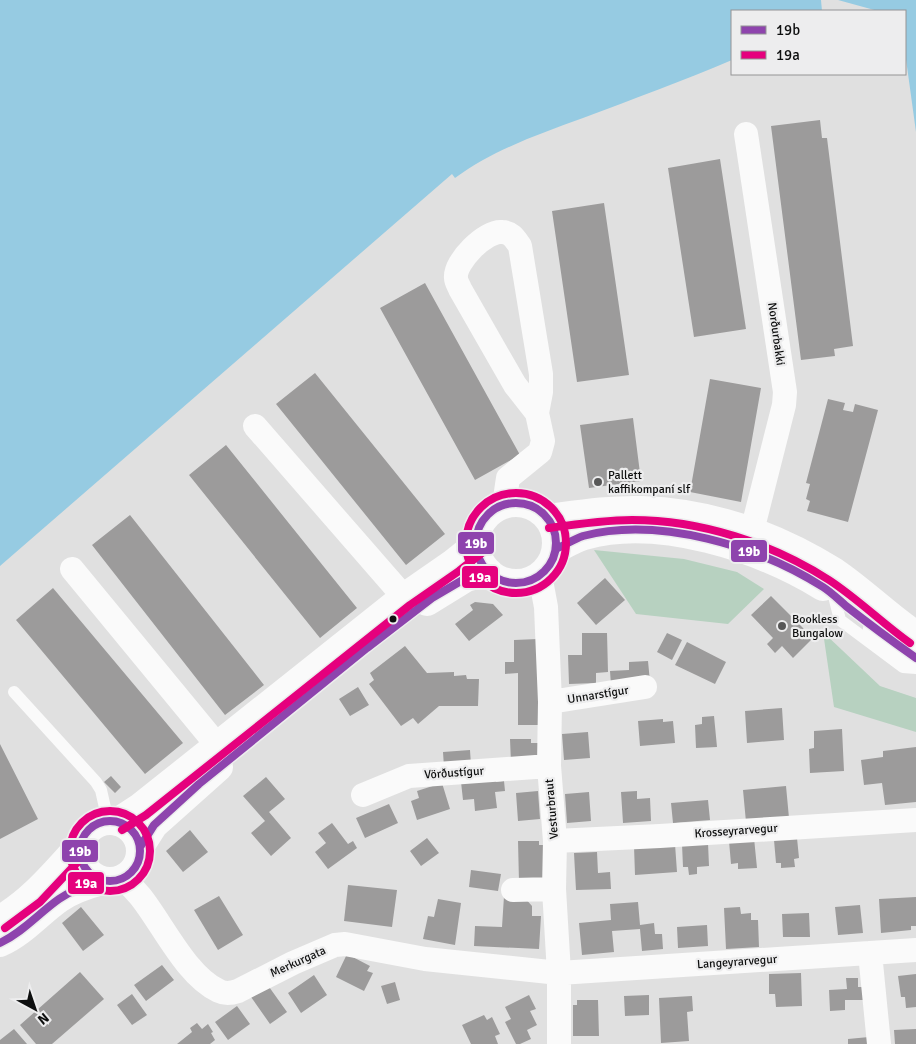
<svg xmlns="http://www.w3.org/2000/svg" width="916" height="1044" viewBox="0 0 916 1044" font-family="Signika,sans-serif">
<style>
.green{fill:#b7d1c0}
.water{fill:#96cbe2}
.building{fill:#9c9b9b}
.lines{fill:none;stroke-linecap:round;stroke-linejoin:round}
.service{stroke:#fafafa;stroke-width:12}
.minor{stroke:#fafafa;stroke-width:24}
.secondary{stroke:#fafafa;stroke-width:28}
.bus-1-casing{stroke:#ededee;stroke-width:11}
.bus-2-casing{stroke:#ededee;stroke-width:11}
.bus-1{stroke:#8e44ad;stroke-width:8}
.bus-2{stroke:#e5007d;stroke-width:8}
.poi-dot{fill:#585858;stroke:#ededee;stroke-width:2}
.bus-dot{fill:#0e0f0f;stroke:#ededee;stroke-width:2}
.labels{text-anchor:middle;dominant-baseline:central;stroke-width:4.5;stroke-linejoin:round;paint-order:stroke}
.street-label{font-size:12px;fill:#0e0f0f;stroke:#ededee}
.poi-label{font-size:12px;fill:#0e0f0f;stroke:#ededee;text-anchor:start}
.line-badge{stroke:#ededee;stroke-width:2}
.badge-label{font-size:14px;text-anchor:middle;font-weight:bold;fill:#fff}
</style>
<rect width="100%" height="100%" fill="#e0e0e0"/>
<path class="green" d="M594,550L684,559L737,572L764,589L728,624L636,614Z
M823,632L880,686L916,698V732L834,707Z"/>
<path class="water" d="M0,0H821L822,11H732V60C683,81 633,99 583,118C539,134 493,150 455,178L452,174L0,566Z
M838,0H916V132L905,52V11H878Z"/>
<path class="building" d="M820,120L822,138H827L853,346L834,349L835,356L801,360L771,126Z
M720,159L746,329L694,337L668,168Z
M604,203L629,375L577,382L552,211Z
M425,283L520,455L475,480L380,308Z
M315,373L445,534L406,565L276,404Z
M710,379L761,388L741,502L690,492Z
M828,399L845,403L843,410L853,412L855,404L878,410L848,522L807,511L810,501L806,499L810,484L806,483Z
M633,418L641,481L589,488L580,425Z
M226,445L357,608L320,638L189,475Z
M130,515L264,685L225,715L92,545Z
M605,578L625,600L596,625L577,603Z
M53,588L183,743L145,774L16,620Z
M771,596L813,638L793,658L782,646L775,653L767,644L773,638L751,615Z
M475,602L493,604L503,615L469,641L455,624L473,610L470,605Z
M582,633H607L608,672L596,673V683L569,684L568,655H582Z
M667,633L682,640L672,660L657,652Z
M538,639L539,725H518V673L505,674V662H514V640Z
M687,642L726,662L715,684L675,665Z
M405,646L427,673L454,672V676L466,675L467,679H479L478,706H439L418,724L413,718L401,726L369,684L374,680L370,673Z
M648,661L650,682L611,685L610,671L629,670V662Z
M358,687L369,705L350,716L339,699Z
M782,708L784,740L747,743L745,711Z
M714,716L717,747L696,748L695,725L702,724V717Z
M663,719V722L673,721L675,743L640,746L638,721Z
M842,729L844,771L810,773L809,749L814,748V731Z
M588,732L590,758L564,760L562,734Z
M510,739H531V743H540V759L511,763Z
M0,744L38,819L0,839Z
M916,747V802L885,805L882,783L864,785L861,760L883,757V751Z
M470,750L471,765L444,767L443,752Z
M111,776L121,787L115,793L104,782Z
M266,777L285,799L269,812L291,838L271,856L251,833L265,821L243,796Z
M495,777L496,782L504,781L505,791L495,792L497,808L475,811L474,799L463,800L461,782Z
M442,783L450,809L417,820L411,801L419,798L417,791Z
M786,786L789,818L746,822L743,790Z
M538,791L540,819L518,821L516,793Z
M637,791V799L650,798L651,821L623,823L621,792Z
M589,792L591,821L567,823L565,794Z
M708,800L710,820L673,823L671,803Z
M389,804L398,823L365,838L356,818Z
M332,823L348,844L353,841L357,848L328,869L315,852L326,843L318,833Z
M190,830L208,852L183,872L166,851Z
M427,838L439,853L421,866L410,851Z
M754,838L757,868L738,869V863L731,864L729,841Z
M797,838L799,858L794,859L795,867L781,868V863H776L774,840Z
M518,841H539V845H548V877L519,882Z
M708,843L709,866L697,867V874L689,875L688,867H683L682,844Z
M675,844L677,872L635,875L634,846Z
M597,852L598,873L610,872L611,889L576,890L574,853Z
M471,870L501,874L498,891L469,887Z
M348,885L397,890L392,927L344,921Z
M219,896L243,935L218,950L194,910Z
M504,896L524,897L532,906V916H541L539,949L474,946L475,926L502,927Z
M916,897V926H911V930L881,933L879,899Z
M438,899L461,903L455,945L423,939L428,916L434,917Z
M638,902L640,925L654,923L655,934H662L663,949L642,951L640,929L612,931L614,952L582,955L579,923L611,920L610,904Z
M860,905L863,933L838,935L835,907Z
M81,907L104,935L83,951L62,923Z
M740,907L741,914L751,913V920H758L759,947L726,949L724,908Z
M809,913L810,937H783L782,914Z
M707,925L708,946L678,948L677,927Z
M347,954L370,966L367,971L373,973L364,991L336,977Z
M162,965L174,980L146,1001L134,985Z
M80,972L104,999L52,1044H36L20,1025Z
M801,973L802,1006L776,1007L775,994H769V974Z
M916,974V1007L906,1008L905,997H901L898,976Z
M314,975L327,995L301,1013L288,993Z
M846,978H858V987H866V1000H845V1010L830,1011L829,990L847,989Z
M395,982L400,1000L387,1004L381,986Z
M267,984L287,1012L270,1024L251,997Z
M132,994L147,1015L132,1025L117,1005Z
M529,995L536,1009L530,1011L537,1025L527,1030L531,1039L520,1044H516L505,1022L511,1019L505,1007Z
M649,995V1015L625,1016L624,996Z
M692,996L693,1011L687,1012L689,1041L661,1043L659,998Z
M577,1000H598L599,1036H573V1005H577Z
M237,1006L250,1024L228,1040L215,1022Z
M484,1015L487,1020L492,1017L500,1034L495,1036L498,1044H471L462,1025Z
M197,1023L202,1029L208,1024L213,1032L211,1033L215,1040L210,1044H177L192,1032L190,1028Z
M14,1029L27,1044H0V1040Z
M916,1029V1044H895L894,1030Z
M869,1037L870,1044H848V1039Z"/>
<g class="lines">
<path class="service" d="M834,596L840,620L903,667L916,668
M14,692L96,782L101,790L108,821"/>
<path class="minor" d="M746,134L785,392L784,405L752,531
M255,426L404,597
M504,505L508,478L540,452L543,441L537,413L541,392V374L520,246C515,239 511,232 502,232C486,230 454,262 456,278C456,282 459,286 460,289L515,385L537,413
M72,569L217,745
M540,575L546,607L550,702L549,766L555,841L554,889L559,973V1044
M550,702L645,687
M363,795L409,776L549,766
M555,841L660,836L916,820
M123,879C129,884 135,890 140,896C162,923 186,976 219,991C225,994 232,993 238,991L293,963L335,945L345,944L425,959L559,973L916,950
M513,890L554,889
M870,953L879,1044"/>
<path class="secondary" d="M476 543a40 40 0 1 1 80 0a40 40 0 1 1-80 0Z
M548,518C579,514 611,509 642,510C711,512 777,536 835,572C863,591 888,616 916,635
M556,549C565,545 574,539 584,536C659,515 759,548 823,587
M427,602L466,578L489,572
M877,629L916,658
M80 851a30 30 0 1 1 60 0a30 30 0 1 1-60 0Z
M117,822L140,807L404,597L453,563L477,544
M140,847L154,825L219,767
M0,919C31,902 56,871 80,845
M0,943C23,933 39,913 59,899C72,890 87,885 102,881"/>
<defs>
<path id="bus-1" d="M476 543a40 40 0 1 1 80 0a40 40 0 1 1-80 0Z
M556,549C565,545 574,539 583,536C658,516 759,546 823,587C831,592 838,599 846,606C869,624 892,641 916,658
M80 851a30 30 0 1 1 60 0a30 30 0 1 1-60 0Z
M140,847L154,825L199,784L367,648L432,598L466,578L489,572
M0,943C23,932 39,913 59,899C72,890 87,885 102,881"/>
<path id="bus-2" d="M466 543a50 50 0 1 1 100 0a50 50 0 1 1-100 0Z
M549,528C577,524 605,520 632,520C701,520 771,543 829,580C858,599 882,623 910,643
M70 851a40 40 0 1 1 80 0a40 40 0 1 1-80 0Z
M122,830L146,815L410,605L459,571L483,552
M5,928L40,902L87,852"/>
</defs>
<use href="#bus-1" class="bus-1-casing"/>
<use href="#bus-2" class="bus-2-casing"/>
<use href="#bus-1" class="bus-1"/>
<use href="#bus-2" class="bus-2"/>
</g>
<g class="poi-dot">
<circle cx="598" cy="482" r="5"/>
<circle cx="782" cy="626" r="5"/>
</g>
<circle class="bus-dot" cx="393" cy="619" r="4.5"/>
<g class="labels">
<g class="street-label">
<text transform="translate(776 334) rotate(82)">Norðurbakki</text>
<text transform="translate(598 695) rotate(-9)">Unnarstígur</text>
<text transform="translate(454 773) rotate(-4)">Vörðustígur</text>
<text transform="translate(552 809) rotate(-95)">Vesturbraut</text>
<text transform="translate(736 831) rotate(-4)">Krosseyrarvegur</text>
<text transform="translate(298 962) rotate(-24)">Merkurgata</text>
<text transform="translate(737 962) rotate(-4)">Langeyrarvegur</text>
</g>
<g class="poi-label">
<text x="608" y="475">Pallett<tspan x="608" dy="14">kaffikompaní slf</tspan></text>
<text x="792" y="619">Bookless<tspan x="792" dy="14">Bungalow</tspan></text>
</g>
</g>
<g class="line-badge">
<rect x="457" y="531" width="38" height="24" rx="5" fill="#8e44ad"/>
<rect x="730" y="539" width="38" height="24" rx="5" fill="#8e44ad"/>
<rect x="461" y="565" width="38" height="24" rx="5" fill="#e5007d"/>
<rect x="61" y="839" width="38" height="24" rx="5" fill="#8e44ad"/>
<rect x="67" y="871" width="38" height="24" rx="5" fill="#e5007d"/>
</g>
<g class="badge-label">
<text x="476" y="548">19b</text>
<text x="749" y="556">19b</text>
<text x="480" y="582">19a</text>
<text x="80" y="856">19b</text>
<text x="86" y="888">19a</text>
</g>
<rect x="731" y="10" width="175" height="65" fill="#ededee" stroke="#949495"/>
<rect x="741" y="26" width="25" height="8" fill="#8e44ad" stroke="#949495"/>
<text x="776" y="35" font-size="15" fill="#0e0f0f">19b</text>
<rect x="741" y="51" width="25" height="8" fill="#e5007d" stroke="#949495"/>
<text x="776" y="60" font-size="15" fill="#0e0f0f">19a</text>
<g transform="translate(35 1009) rotate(140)" stroke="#ededee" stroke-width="4" paint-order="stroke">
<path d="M0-4L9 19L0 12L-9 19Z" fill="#0e0f0f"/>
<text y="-8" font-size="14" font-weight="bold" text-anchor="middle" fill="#0e0f0f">N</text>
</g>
</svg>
